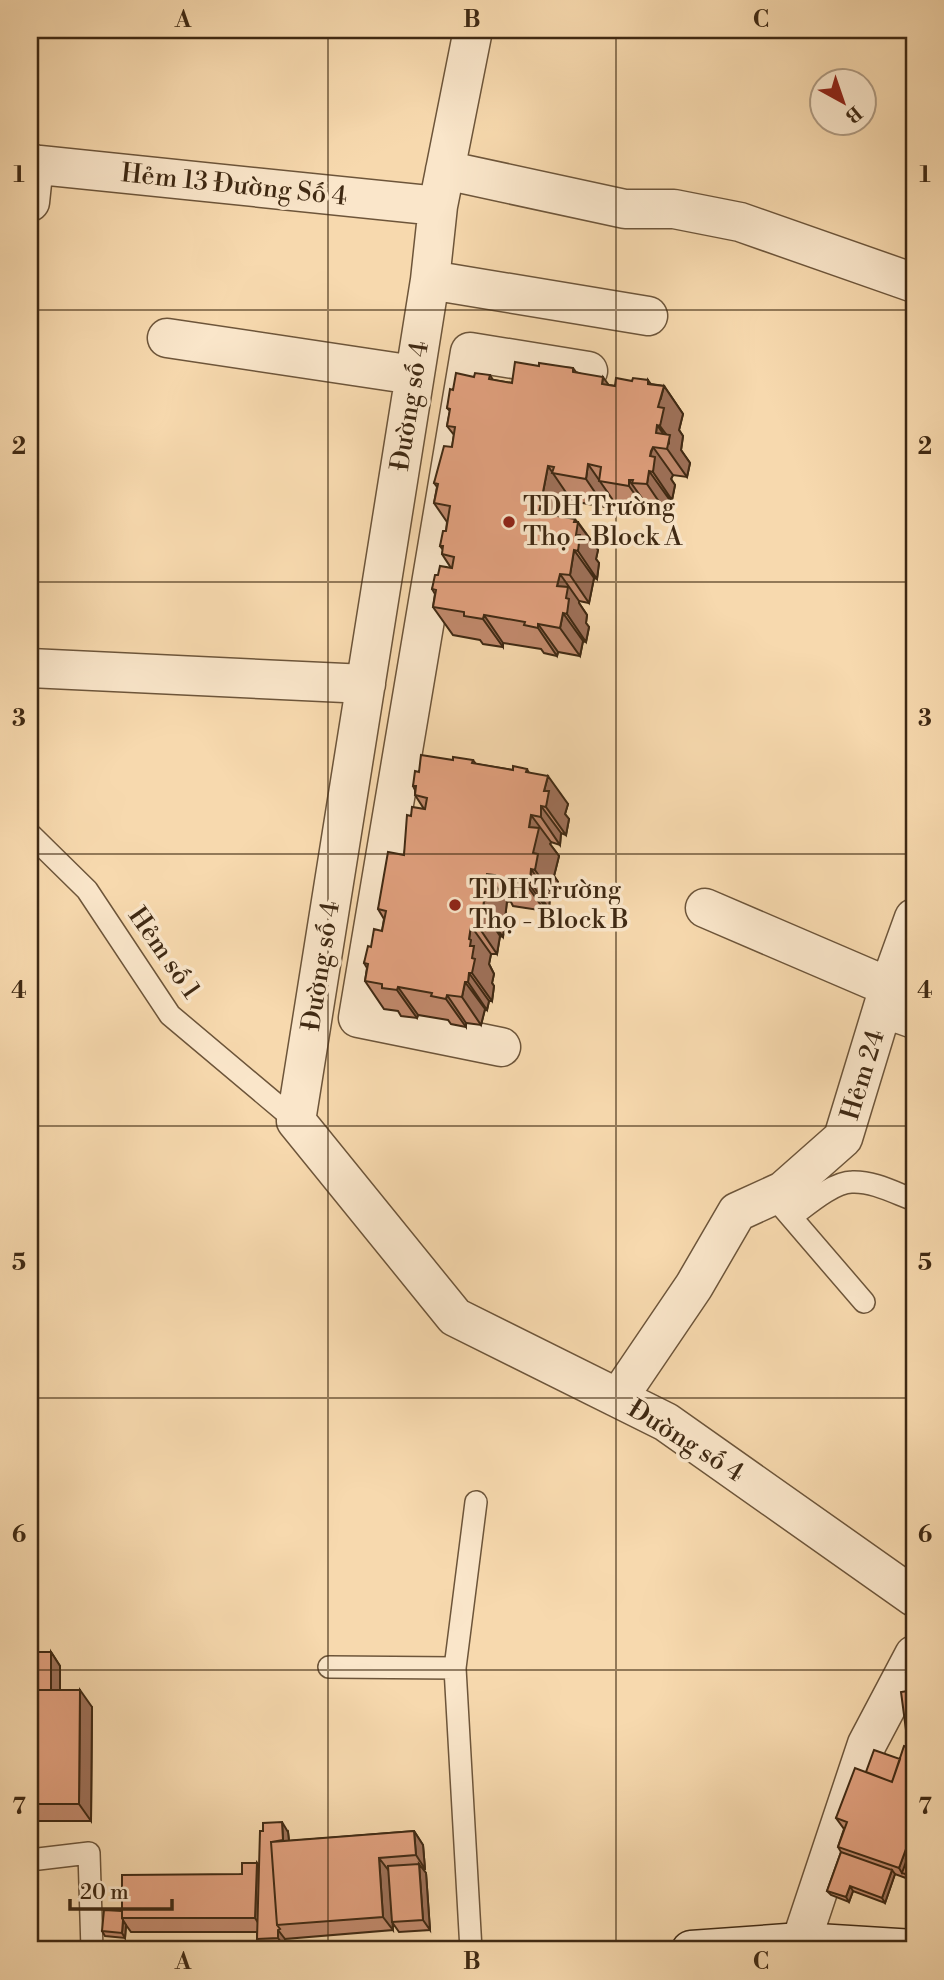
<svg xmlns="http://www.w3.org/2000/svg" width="944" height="1980" viewBox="0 0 944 1980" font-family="'Libre Bodoni',serif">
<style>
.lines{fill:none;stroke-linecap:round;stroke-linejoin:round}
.service-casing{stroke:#6d553a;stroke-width:24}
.minor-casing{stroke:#6d553a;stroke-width:41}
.secondary-casing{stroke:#3f2913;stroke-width:41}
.service{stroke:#fae6ca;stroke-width:21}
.minor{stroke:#fae6ca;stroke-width:38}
.secondary{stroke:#fae6ca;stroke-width:38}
.wall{fill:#c28a6d;stroke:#3f2913;stroke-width:2}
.shaded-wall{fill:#9e7159;stroke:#3f2913;stroke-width:2}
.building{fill:#e2a17f;stroke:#3f2913;stroke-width:2}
.grid{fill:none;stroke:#3f2913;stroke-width:2;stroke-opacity:0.55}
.poi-dot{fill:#8f2418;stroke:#fae6ca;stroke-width:2.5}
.labels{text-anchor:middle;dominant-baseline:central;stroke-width:7;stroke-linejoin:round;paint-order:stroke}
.street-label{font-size:26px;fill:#3f2913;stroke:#fae6ca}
.poi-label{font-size:26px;fill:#3f2913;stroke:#fae6ca;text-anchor:start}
.neatline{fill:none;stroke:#3f2913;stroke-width:2.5}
.grid-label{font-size:23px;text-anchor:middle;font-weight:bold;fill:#3f2913}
</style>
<rect width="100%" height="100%" fill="#f7d9ae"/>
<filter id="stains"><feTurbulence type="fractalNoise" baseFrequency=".00286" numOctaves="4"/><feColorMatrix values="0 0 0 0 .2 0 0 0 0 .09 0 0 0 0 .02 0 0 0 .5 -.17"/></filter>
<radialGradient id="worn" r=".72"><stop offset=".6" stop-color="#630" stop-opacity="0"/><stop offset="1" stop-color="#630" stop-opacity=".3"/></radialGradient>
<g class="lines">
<defs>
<path id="service" d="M30,834L87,890L170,1015L296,1121
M772,1195L864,1302
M791,1217C806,1206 833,1182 852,1182C873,1181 895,1193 914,1200
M329,1667L455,1668
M30,1860L89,1853L92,1950
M471,1950L455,1668L476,1502"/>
<path id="minor" d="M473,30L438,206L430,280L296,1121L455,1317L666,1422L914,1597
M30,164L438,206
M445,170L625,209H674L740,222L914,283
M30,202L34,164
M430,280L648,316
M167,338L414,375
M30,668L366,684
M705,908L889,987
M883,1008L914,1019
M501,1047L358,1018L470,352L588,371
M618,1398L694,1286L737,1212L783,1191L843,1138L889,987L914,918
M801,1942L867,1744L914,1655"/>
<path id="secondary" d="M691,1950L801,1942L914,1949"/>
</defs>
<use href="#service" class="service-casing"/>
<use href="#minor" class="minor-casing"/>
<use href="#secondary" class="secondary-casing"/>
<use href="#service" class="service"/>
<use href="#minor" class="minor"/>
<use href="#secondary" class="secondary"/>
</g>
<path class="wall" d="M539,366L573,368L576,372L609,385L615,386L651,384L664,386L683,414L679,430L683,436L681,450L690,463L687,477L673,475L671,479L675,485L672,500L669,499L666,512L652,511L649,508L648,513L619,509L608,493L605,507L572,501L567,494L563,517L578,522L598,550L596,559L599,563L597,579L594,578L589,603L579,601V603L587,615L586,623L589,627L586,642L583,641L580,656L558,652L557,656L544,653L541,649L503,643V647L483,644L480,640L453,635L433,607L435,594L432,589L438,575L451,568L442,554L443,550L440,546L446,531L447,522L434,503L437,487L434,483L452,447L454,435L447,426L450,411L447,408L453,390L474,377L490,375L493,380L512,383Z
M453,760H473L476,764L513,770L527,769L529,773L568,804L565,814L569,819L566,835L561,833L560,845L551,842L550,844L559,856L554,876L558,882L555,898L550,896L549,909L546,908L545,911L513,906L511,902L507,901L503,937L500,936L497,954H491L489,964L494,974L492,983L494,986L492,1001H489L487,1010L485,1009L481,1025L466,1023V1027L451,1024L448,1020L418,1015L417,1018L401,1016L398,1011L384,1009L365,981L367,968L364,963L371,947L382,931L384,919L378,909L404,855L411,816L424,809L415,795V790L413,786L419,772Z
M30,1652H51L60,1666V1690L92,1707L91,1821H30Z
M914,1672V1881L895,1874L885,1903L853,1891L849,1902L831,1895L827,1891L841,1852L838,1847L844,1829L836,1818L866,1772L900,1759L909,1748L908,1745L909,1691Z
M414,1831L423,1845L425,1869H423L426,1873L430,1930L399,1932L392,1922L391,1904L393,1930L285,1939V1947L263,1948L257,1939V1932H131L126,1925L125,1938L105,1936L102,1931L122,1911L242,1874L257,1863L259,1866L288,1832L289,1841Z"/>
<path class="shaded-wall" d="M603,377L623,405L602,384Z
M648,380L661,398L664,386L683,414L679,430L683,436L681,450L690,463L687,477L656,433L657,425L669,442V438L660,426L658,407L648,384Z
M653,447L673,475L671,479L675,485L672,500L653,472L650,456Z
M588,464L608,493L605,507L586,479Z
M548,466L567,494L559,541L539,513Z
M649,471L669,499L666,512L647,484Z
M629,480L649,508L648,513L629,486Z
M575,519L598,550L596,559L599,563L597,579L578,551L574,522Z
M574,550L594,578L589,603L570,575Z
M560,574L579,601V603L587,615L586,623L589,627L586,642L567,614L557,586Z
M563,613L583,641L580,656L560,628Z
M484,615L503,643V647L483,619Z
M538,624L558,652L557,656L538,628Z
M548,776L568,804L565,814L569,819L566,835L546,807L544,791Z
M541,806L561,833L560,845L541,817Z
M531,815L551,842L550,844L559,856L554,876L558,882L555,898L535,870L529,827Z
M531,869L550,896L549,909L530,881Z
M487,874L507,901L503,937L483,909Z
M526,880L546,908L545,911L526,884Z
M481,908L500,936L497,954L478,926Z
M471,926L491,954L489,964L494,974L492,983L494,986L492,1001L472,973V958L469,939Z
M469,973L489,1001L487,1010L468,982Z
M465,982L485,1009L481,1025L462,997Z
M398,987L418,1015L417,1018L397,990Z
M447,995L466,1023V1027L446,999Z
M51,1652L60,1666V1707L51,1693Z
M80,1690L92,1707L91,1821L79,1804Z
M282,1822L288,1832L290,1850L283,1840Z
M914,1827V1854L902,1873L899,1868Z
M414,1831L423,1845L425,1869L416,1855Z
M379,1858L389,1871L393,1930L383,1917Z
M257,1863L266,1877L264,1932L255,1918Z
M419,1864L426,1873L430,1930L423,1920Z
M892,1870L895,1874L885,1903L882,1898Z
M850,1886L853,1891L849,1902L846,1897Z
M123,1920L126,1925L125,1938L122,1933Z
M278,1930L285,1939V1947L278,1938Z"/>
<path class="building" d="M515,362L539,366V363L573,368V372L603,377L602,384L615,386L616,378L632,381L633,378L648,380V384L664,386L658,407L664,408L660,426L657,425L656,433L670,435L667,449L653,447L651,451L650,456L655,457L653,472L649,471L647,484L632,483L633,480H629V486L599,481L601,467L588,464L586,479L552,473L554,467L548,466L539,513L575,519L574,522H578L576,535H580L578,551L574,550L570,575L560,574L557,586L568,587L566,598L569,599L567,614L563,613L560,628L538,624V628L524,625L525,622L484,615L483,619L464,616V612L433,607L436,590L432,589L435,575H438L440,566L452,568L454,557L442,554L443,546H440L443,531H446L450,506L434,503L438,484L434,483L444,446L452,447L455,427L447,426L450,409L447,408L450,389L453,390L456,373L474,377L475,373L490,375L489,379L512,383Z
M421,755L453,760V757L473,760L472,763L513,770V766L527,769L526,772L548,776L544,791H549L546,807L541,806V817L531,815L529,827L539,828L533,853L538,854L535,870L531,869L530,881L526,880V884L494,878L495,875L487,874L483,909L481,908L478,926H471L469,939L471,940L470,946H474L472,958L475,959L472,973H469L468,982H465L462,997L447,995L446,999L431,996L432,993L398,987L397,990L382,988V984L365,981L368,964L364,963L368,946L371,947L374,929L382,931L386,911L378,909L388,852L404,855L407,815L411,816L412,807L425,809L427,798L415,795L416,786H413L415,771L419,772Z
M30,1652H51V1690H30Z
M914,1672V1690L909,1691L906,1673Z
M30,1690H80L79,1804H30Z
M914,1690V1745H908L901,1692Z
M904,1746L914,1749V1827L899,1868L838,1847L847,1822L836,1818L855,1768L892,1782Z
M874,1750L900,1759L892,1782L866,1772Z
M282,1822L283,1840L271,1842L277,1925L280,1929L278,1930V1938L257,1939L260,1831H263V1823Z
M414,1831L416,1855L379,1858L383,1917L277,1925L271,1842Z
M914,1840V1877L902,1873Z
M841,1852L892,1870L882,1898L850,1886L846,1897L827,1891Z
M242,1863H257L255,1918H122V1875L242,1874Z
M419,1864L423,1920L392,1922L388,1866Z
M104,1910L122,1911V1918L123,1920L122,1933L102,1931Z"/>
<path class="grid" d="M328,30V1950M616,30V1950M30,310H914M30,582H914M30,854H914M30,1126H914M30,1398H914M30,1670H914"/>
<g class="poi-dot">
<circle cx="509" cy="522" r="7"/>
<circle cx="455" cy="905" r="7"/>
</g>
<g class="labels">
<g class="street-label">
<text transform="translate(234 185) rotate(6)">Hẻm 13 Đường Số 4</text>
<text transform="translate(410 406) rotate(-81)">Đường số 4</text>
<text transform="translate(164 953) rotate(55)">Hẻm số 1</text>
<text transform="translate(321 966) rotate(-81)">Đường số 4</text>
<text transform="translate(863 1075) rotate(-73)">Hẻm 24</text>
<text transform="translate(686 1441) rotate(32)">Đường số 4</text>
</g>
<g class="poi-label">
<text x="523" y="507">TDH Trường<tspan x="523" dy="30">Thọ - Block A</tspan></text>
<text x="469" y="890">TDH Trường<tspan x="469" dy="30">Thọ - Block B</tspan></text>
</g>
</g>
<rect width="944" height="1980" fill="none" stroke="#f7d9ae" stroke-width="77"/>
<g transform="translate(843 102) rotate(140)"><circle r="33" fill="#fae6ca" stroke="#af9a81" stroke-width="2"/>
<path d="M0-5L12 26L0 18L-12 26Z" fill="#8f2418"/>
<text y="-10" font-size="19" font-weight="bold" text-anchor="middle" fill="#3f2913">B</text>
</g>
<path d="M70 1899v10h102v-10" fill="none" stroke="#3f2913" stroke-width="3.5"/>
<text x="80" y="1899" font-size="21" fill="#3f2913" stroke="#fae6ca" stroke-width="5" paint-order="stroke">20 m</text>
<rect x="38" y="38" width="868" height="1903" class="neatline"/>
<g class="grid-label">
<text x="183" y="27">A</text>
<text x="472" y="27">B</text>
<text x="761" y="27">C</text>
<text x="19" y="182">1</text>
<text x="925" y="182">1</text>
<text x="19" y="454">2</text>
<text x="925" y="454">2</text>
<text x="19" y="726">3</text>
<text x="925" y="726">3</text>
<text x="19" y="998">4</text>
<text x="925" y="998">4</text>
<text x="19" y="1270">5</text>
<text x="925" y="1270">5</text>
<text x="19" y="1542">6</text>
<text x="925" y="1542">6</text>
<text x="19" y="1814">7</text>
<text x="925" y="1814">7</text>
<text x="183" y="1969">A</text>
<text x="472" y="1969">B</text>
<text x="761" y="1969">C</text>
</g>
<rect width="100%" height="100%" filter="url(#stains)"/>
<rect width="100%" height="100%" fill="url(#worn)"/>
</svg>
